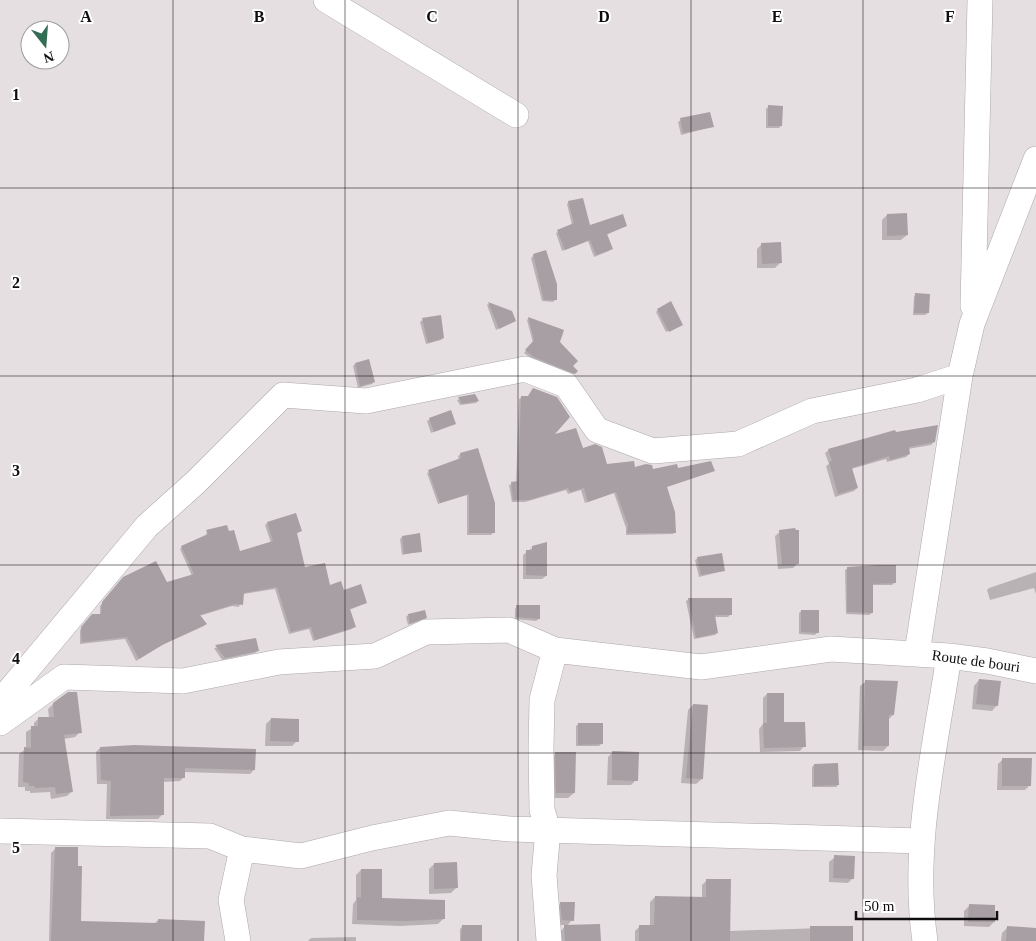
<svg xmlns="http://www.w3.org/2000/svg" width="1036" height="941" viewBox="0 0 1036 941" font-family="Georgia,serif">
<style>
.shadow{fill:#0003}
.building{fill:#a79fa3}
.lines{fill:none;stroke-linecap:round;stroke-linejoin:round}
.minor-casing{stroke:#aea7aa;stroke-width:26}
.minor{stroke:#fff;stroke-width:25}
.grid{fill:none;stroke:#100d0e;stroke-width:1;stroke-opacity:0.55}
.labels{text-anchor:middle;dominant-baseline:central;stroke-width:4;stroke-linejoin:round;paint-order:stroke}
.street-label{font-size:15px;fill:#100d0e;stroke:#fff}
.grid-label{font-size:16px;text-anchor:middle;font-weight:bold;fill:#100d0e;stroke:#fff;stroke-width:4;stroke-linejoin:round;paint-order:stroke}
</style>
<rect width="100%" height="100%" fill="#e6dfe2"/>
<path class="shadow" d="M768,107L781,126L779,128H766V109Z
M681,120L712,127L681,135L678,122Z
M569,202L589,227L626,226L606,235L611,249L609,251L594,257L588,241L562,251L556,233L572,225L567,204Z
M887,215L907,235L901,240H882V220Z
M762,244L781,262L775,268H757V249Z
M534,255L556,299L553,302L542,301L531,258Z
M916,294L928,313L925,315H913L914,297Z
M488,304L511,312L515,320L496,330L487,305Z
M658,310L680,325L666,332L656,312Z
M529,318L558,342L576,371L571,376L532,359L524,353L533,343L527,320Z
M422,320L443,338L441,340L426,344L420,322Z
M355,364L374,382L372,384L358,388L353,366Z
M474,395L478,401L476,403L460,405L457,400Z
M522,397L551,437L582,449L606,465L634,468L661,488L675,532L673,534L626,535V528L614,493L585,503L581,490L568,494L566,490L525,502H512L509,485L516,483L519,399Z
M430,419L455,423L431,433L427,421Z
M895,434L934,442L931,445L908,449L909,454L906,457L887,462L886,459L851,469L857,488L854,491L835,497L826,466L829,464L825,453L829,450Z
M461,454L493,533L491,535H467V495L438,504L427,473L459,460L458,456Z
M267,523L300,531L296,534L304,568L329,587L366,603L349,610L354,626L352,629L313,641L309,629L289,634L275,589L243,594L239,607L232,606L199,616L206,624L204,626L160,646L136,661L125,639L80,644V630L90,618L100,615V606L121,580L166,584L192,576L180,549L182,547L206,536L207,531L240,552L271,543L265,525Z
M780,532L798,563L793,568L778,569L775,536Z
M402,537L421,551L402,555L400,539Z
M533,547L546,576L542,579H523V555Z
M698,558L723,571L699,577L695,560Z
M848,568L894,583L892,585H872V613L869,615L846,614L845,570Z
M1036,572V594L1034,588L990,600L987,590L989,588Z
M689,599L731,614L728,617H714L717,633L715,635L694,639L686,601Z
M517,606H539V619L536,621L515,619V609Z
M801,611L817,633L815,635L799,634V613Z
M408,615L423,619L408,625L406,617Z
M255,640L257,651L255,653L222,660L214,648Z
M979,680L997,705L992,711L972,709L974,686Z
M865,682L893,715L888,720V746L883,751L858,750L860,686Z
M767,694L783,724L804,746L800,751L760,752L759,729L763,724V698Z
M53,704L80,732L75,737L64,739L72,791L67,796L51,799L50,792L30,793V791H25V787H18L19,754L26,749V732L34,727V723L39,718H49L48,709Z
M693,705L702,779L696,784L681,783L688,710Z
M271,719L297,741L292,746H265L266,724Z
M578,724L602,743L599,746H576V726Z
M100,748L254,770L250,774L184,772V777L180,781L163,782L162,815L158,819H106L107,784H97L96,752Z
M613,752L636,780L631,785H607L608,757Z
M556,753L574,793L568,798H551V758Z
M1003,759L1030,785L1025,790H997L998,764Z
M814,765L838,785L836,787H812V767Z
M56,848L80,922L154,924L158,920L202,941H49L51,853Z
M835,857L853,878L848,883L829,882V862Z
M434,864L456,888L451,893L429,894V869Z
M361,870L381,899L444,918L438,924L400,926L352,924L353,904L356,900V875Z
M707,880L729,931L852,927V941H635V931L640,926H650V902L655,897L702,898V885Z
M561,903L572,920L566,927L599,941H560V932L566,925H557L556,908Z
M969,906L994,922L989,927L964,926V911Z
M462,927L481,941H460V929Z
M1007,928L1026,941H1001L1002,933Z
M356,937V941H308L311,938Z"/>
<path class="building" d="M768,105L783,106L782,126H768Z
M710,112L714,127L683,133L680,118Z
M583,198L590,225L623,214L627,226L607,234L613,249L596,255L590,240L565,250L557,230L574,223L568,201Z
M907,213L908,235L887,236V214Z
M781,242L782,263L762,264L761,243Z
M546,250L557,284V300H544L533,254Z
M915,293L930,294L929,313H914Z
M671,301L683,325L669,332L657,309Z
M488,302L512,311L516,321L499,329Z
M441,315L444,338L428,343L422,318Z
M528,317L564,330L560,342L578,361L573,366L578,371L575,374L534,357L525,350L534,340Z
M369,359L375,382L360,386L355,363Z
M533,388L557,397L570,417L555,434L576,428L583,448L595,444L602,447L607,464L634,461L635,467L646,464L652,465L653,469L677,464L678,468L711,461L715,471L667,487L675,512L676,533H627L628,525L616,492L588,502L584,488L570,492L568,488L529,500H513L511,482L518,481L521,396H528Z
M475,394L479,401L462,404L458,397Z
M451,410L456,424L434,432L429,418Z
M938,425L935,442L909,447L910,454L890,460L889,456L852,468L858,488L838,494L829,462L832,461L828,449L895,430L896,432Z
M478,448L495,503V533H469V494L440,503L428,470L461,458L460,453Z
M296,513L302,531L297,533L305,567L325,563L330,585L341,581L344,590L361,584L367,603L350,609L356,627L315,640L311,627L291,632L277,587L244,593L243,605L235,604L200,615L207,624L164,644L139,659L127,637L82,642L81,627L92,614H101L102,602L123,577L156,561L167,582L194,574L181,546L208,534L206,530L227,525L229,531L234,530L240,551L273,541L267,522Z
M795,528L796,530H799V564L782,565L779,530Z
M420,533L422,552L404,554L402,536Z
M547,542V576L526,575V550H532V546Z
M722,553L725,571L701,575L697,557Z
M876,565H896V583L873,584V613L847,612V567Z
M688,598H732V615H715L718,633L696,638Z
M516,605H540V619L516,617Z
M425,610L427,618L410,624L408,614Z
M801,610H819V633L801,632Z
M256,638L259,651L225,658L215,645Z
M979,679L1001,681L998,706L976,704Z
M865,680L898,681L894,715H889V746H863Z
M68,692H77L82,733L64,735L73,792L56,794L55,787L35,788V786H29V783L23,782L24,747L31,748V726H38V717H54L53,703Z
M767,693H784V722H805L806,747L764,748L763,723H767Z
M693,704L708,705L703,779L686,778Z
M271,718L299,719V742L270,741Z
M578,723H603V744L578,745Z
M134,745L256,749L255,770L185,768V778H164V815L110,816L111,781L101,780L100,747Z
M612,751L639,752L638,781L612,780Z
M555,752H576L575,793H556Z
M1002,758H1032L1031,786H1002Z
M838,763L839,785L814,786V764Z
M55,847H78V866H82L81,921L158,923V919L205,921L204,941H51Z
M834,855L855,856L854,879L833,878Z
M457,862L458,888L434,889V863Z
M361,869H382V898L445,900V919L406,921L357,920V897L361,898Z
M706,879H731L730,941H639V925H654L655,896L706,897Z
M560,902H575L574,921L562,920Z
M969,904L995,905V922H968Z
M600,924L601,941H565L564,925Z
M462,925H482V941H461Z
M810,926H853V941H810Z
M1007,926L1036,928V941H1006Z"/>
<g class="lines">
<defs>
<path id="minor" d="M326,0L516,115
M973,306L980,0
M917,653L960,376L972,324L1036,159
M0,702L147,526L196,482L283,395L366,401L525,369L566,385L597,430L653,451L738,444L812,411L917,390L960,376
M0,723L64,677L183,681L279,662L375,656L426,632L509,630L555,650L701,667L831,649L949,656L987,661L1036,671
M0,831L210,836L242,849L301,856L372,838L449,823L510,829L921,841
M238,941L231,900L242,849
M549,941L544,875L548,830L542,810L541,748L542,700L555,650
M925,941C911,847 935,749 949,656"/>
</defs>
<use href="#minor" class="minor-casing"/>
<use href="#minor" class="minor"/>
</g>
<path class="grid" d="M173,0V941M345,0V941M518,0V941M691,0V941M863,0V941M0,188H1036M0,376H1036M0,565H1036M0,753H1036"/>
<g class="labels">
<g class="street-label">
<text transform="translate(976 661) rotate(8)">Route de bouri</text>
</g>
</g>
<g class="grid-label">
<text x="86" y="22">A</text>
<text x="259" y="22">B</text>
<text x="432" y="22">C</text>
<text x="604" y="22">D</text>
<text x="777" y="22">E</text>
<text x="950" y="22">F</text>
<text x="16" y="100">1</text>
<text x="16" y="288">2</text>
<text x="16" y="476">3</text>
<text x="16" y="664">4</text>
<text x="16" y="853">5</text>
</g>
<g transform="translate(45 45) rotate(163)"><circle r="24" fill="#ffffff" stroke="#9f9e9f"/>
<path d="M0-4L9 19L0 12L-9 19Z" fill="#336d56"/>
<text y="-8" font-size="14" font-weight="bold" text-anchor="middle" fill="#100d0e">N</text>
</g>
<path d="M856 911v8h141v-8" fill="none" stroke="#100d0e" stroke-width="2.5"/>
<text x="864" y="911" font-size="15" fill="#100d0e" stroke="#ffffff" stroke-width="4" paint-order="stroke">50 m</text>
</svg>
